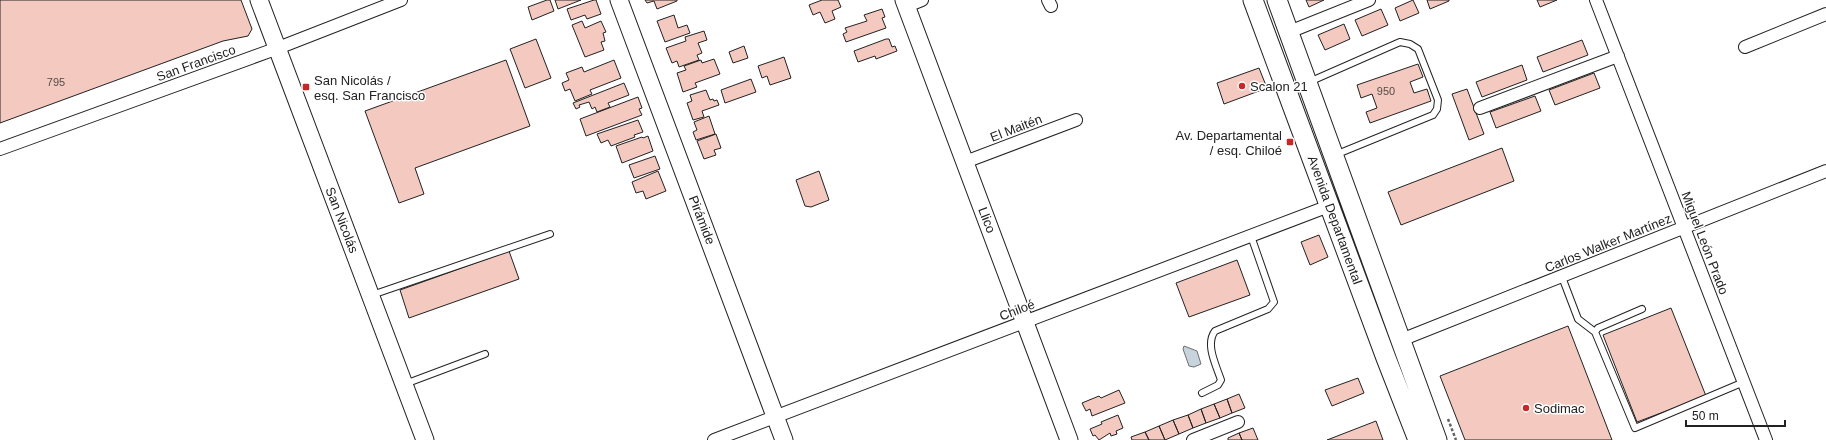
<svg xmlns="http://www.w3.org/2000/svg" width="1826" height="440" viewBox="0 0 1826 440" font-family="Arial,sans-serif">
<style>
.water{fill:#c7d3dd;stroke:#6f6f6f}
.building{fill:#f3c9c0;stroke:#222}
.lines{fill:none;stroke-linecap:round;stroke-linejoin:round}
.lane-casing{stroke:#222;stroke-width:8}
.street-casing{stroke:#222;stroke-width:14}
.secondary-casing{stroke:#222;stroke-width:19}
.primary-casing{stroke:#222;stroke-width:21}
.path{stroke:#646464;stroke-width:2.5;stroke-dasharray:3 2;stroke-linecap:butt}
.lane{stroke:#fff;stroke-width:6}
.street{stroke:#fff;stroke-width:12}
.secondary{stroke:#fff;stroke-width:17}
.primary{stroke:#fff;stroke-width:19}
.poi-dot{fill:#c62828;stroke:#fff;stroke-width:1.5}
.labels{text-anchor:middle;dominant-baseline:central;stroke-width:3;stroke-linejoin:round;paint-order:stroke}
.number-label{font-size:11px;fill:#564c4a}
.street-label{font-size:13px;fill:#222;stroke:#fff}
.poi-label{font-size:13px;fill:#222;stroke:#fff;text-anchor:start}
</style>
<rect width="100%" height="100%" fill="#fff"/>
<path class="water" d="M1184,346L1197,351L1201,364L1194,367L1189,366L1183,349Z"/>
<path class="building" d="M0,0H241L252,29L248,36L223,41L0,123Z
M547,0H550L554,11L532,20L528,7Z
M555,0H581L558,9Z
M594,0H596L601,14L587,19L585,15L571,20L567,9Z
M645,0H677V1L657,9L654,1L647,3Z
M822,0H838L841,7L832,11L835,19L825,23L820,12L813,15L809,5Z
M1306,0H1324L1309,7Z
M1413,0L1419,13L1400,21L1395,8Z
M1427,0H1449V1L1430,9Z
M1537,0H1557L1540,7Z
M882,9L885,17L882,18L886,28L846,42L843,34L847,32L845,28L867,21L864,15Z
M1381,9L1388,25L1362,36L1355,20Z
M674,15L678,28L687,25L690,33L665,42L657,21Z
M582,21L585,28L601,21L606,32L603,33L605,41L601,42L604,50L585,57L572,25Z
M1344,24L1350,39L1325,50L1318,35Z
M704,31L707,40L698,43L702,53L697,55L699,60L679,67L677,61L672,63L666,48L686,41L685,37Z
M536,39L551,78L525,88L510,49Z
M886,39H889L892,47L895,46L897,51L876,59L875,56L858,62L854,51Z
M1582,40L1588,55L1543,72L1537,57Z
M744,46L748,58L733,63L729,52Z
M784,57L791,78L770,85L767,76L762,78L758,66Z
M714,59L720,74L695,83L697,87L683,92L677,73L686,70L684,66L701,60L702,63Z
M506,60L530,126L415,168L424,194L399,203L365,111Z
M614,60L621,78L590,90L592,94L575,101L570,89L565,91L562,83L569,80L566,73L582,67L584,72Z
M1418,64L1423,77L1410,82L1414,93L1427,89L1431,101L1370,123L1366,112L1377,108L1372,94L1361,98L1357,85Z
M1522,65L1527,80L1482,97L1476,82Z
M1259,68L1267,88L1224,104L1217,83Z
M1594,73L1600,88L1555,105L1549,90Z
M751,79L756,92L725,103L721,90Z
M624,83L629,95L608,103L610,107L597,112L595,107L592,109L589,102L579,105L580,107L576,109L573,103Z
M1467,89L1484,134L1469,140L1452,94Z
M706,90L710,100L713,99L714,101L717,100L719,105L702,111L704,117L693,120L687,103L692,101L690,95Z
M1535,96L1541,111L1496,128L1490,112Z
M638,97L642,108L639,109L642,115L586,136L580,119Z
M709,116L715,134L696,140L693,132L697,130L694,122Z
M638,120L643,132L634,135L635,137L611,146L608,140L601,143L597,134Z
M716,134L721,148L714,150L716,155L704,159L697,141Z
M648,136L653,151L622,163L616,146L642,137L643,138Z
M1502,148L1514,181L1401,225L1388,192Z
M655,156L660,169L634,178L629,165Z
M658,171L666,191L646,199L643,191L636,193L632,182Z
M819,171L829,200L811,207L805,206L796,180Z
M1319,235L1328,257L1310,265L1301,242Z
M509,251L519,279L409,318L400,290Z
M1237,260L1250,295L1189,317L1176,283Z
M1671,308L1706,396L1637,422L1603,335Z
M1568,326L1612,440H1465L1440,376Z
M1358,378L1364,393L1332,406L1325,390Z
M1119,390L1125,403L1092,416L1090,409L1086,411L1082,403L1099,396L1101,398Z
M1239,394L1245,408L1232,413L1227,399Z
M1227,399L1232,413L1220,418L1214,404Z
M1214,404L1220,418L1206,423L1201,409Z
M1201,409L1206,423L1193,428L1188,415Z
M1118,415L1123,428L1116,431L1117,434L1111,436L1110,433L1099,440L1095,435L1093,436L1090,429L1102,424L1101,422Z
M1188,415L1193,428L1179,434L1173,420Z
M1173,420L1179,434L1165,440L1159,426Z
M1376,421L1383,440H1327Z
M1159,426L1165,440H1149L1145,432Z
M1253,428L1258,440H1242L1239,433Z
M1145,432L1149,440H1132L1131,437Z
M1239,433L1242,440H1228V438Z"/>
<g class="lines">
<defs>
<path id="lane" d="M1309,82L1400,42L1410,44L1418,49L1438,100L1437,109L1433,115L1335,155
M1562,277L1578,319L1595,332
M372,295L550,234
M1642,309L1598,328L1595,332L1635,428L1744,382
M405,384L485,354
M1202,393L1218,385L1221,380C1216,365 1205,344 1215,331L1268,309L1274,302L1251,236"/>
<path id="street" d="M1048,0L1051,6
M1596,0L1766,440
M907,6L922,0
M1289,32L1369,0
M1745,47L1826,14
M1480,108L1618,56
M0,149L278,48L401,0
M965,162L1076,120
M1401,340L1826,171
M714,440L1329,206
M1193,440L1238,422"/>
<path id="secondary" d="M259,0L425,440
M619,0L784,440
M904,0L1069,440"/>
<path id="primary" d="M1253,0L1386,358L1418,440
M1277,0L1437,440"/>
</defs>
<use href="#lane" class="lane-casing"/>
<use href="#street" class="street-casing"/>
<use href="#secondary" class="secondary-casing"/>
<use href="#primary" class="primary-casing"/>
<path class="path" d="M1448,419L1456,440"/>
<use href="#lane" class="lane"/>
<use href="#street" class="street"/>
<use href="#secondary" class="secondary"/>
<use href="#primary" class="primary"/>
</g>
<g class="poi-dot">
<circle cx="1242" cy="86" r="4"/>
<rect x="302" y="83" width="8" height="8" rx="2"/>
<rect x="1286" y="138" width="8" height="8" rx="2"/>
<circle cx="1526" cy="408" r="4"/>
</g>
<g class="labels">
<g class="number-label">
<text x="56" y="82">795</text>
<text x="1386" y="91">950</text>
</g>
<g class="street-label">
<text transform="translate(196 63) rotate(-20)">San Francisco</text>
<text transform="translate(1016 128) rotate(-21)">El Maitén</text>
<text transform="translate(342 220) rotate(69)">San Nicolás</text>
<text transform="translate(702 220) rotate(69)">Pirámide</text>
<text transform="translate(987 220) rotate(69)">Llico</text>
<text transform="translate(1335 220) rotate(70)">Avenida Departamental</text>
<text transform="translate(1608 243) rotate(-22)">Carlos Walker Martínez</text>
<text transform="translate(1705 243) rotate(69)">Miguel León Prado</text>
<text transform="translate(1017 310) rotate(-21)">Chiloé</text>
</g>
<g class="poi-label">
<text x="314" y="80">San Nicolás /<tspan x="314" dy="15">esq. San Francisco</tspan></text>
<text x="1250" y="86">Scalon 21</text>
<text x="1282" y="135" text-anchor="end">Av. Departamental<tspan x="1282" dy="15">/ esq. Chiloé</tspan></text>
<text x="1534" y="408">Sodimac</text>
</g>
</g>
<path d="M1686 420v6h99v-6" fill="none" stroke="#222222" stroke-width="2"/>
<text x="1692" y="420" font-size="12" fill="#222222" stroke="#ffffff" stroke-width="3" paint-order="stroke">50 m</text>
</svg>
